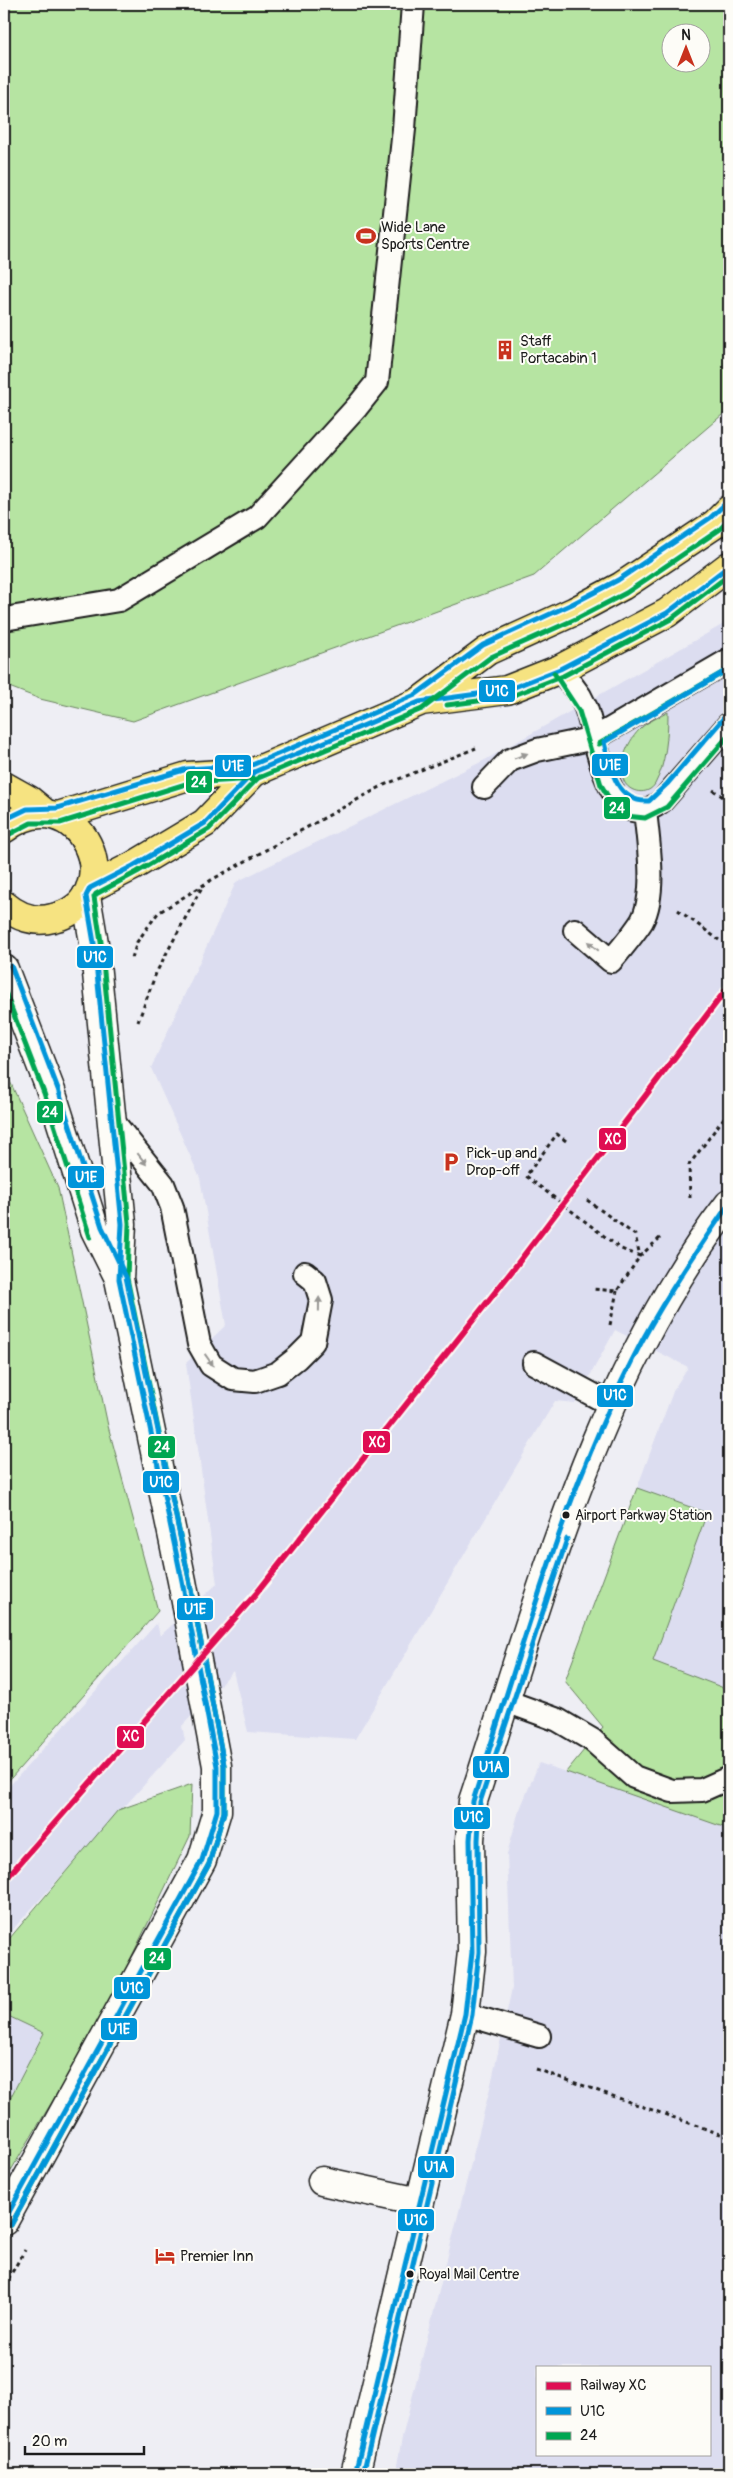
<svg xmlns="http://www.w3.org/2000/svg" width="733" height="2478" viewBox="0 0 733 2478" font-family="Pangolin,sans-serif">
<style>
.built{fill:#dcddf0;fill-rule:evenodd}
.green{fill:#b6e4a2;stroke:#69805f;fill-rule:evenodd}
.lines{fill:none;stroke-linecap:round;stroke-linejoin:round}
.service-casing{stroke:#1c1c1c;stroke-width:26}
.minor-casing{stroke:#1c1c1c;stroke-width:31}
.tertiary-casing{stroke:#1c1c1c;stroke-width:31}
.primary-casing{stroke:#1c1c1c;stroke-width:31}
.path{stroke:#1c1c1c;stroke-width:3;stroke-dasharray:4 4;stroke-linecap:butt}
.service{stroke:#fdfcf7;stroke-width:22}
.minor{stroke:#fdfcf7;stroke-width:28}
.tertiary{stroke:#fdfcf7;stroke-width:28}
.primary{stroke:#f6e381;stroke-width:28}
.bus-1-casing{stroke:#fdfcf7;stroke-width:9}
.bus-2-casing{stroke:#fdfcf7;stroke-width:9}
.bus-3-casing{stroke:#fdfcf7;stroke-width:9}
.bus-4-casing{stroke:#fdfcf7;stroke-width:9}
.bus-1{stroke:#0095da;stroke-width:5}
.bus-2{stroke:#00a651;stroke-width:5}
.bus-3{stroke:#0095da;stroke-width:5}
.bus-4{stroke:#0095da;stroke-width:5}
.rail-1-casing{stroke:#fdfcf7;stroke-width:10}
.rail-1{stroke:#df0d52;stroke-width:6}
.oneway{fill:#989794}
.bus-dot{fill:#1c1c1c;stroke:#fdfcf7;stroke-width:2}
.labels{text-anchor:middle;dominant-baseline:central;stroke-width:4;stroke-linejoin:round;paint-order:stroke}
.bus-label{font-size:14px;fill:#1c1c1c;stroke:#fdfcf7;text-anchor:start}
.poi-label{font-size:15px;fill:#1c1c1c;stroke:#fdfcf7;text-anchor:start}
.line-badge{stroke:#fdfcf7;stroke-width:2}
.badge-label{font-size:14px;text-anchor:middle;font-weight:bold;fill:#fff}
</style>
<rect width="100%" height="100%" fill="#eeeef4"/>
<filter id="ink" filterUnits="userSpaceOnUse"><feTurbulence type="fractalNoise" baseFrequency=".02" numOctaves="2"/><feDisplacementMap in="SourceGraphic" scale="10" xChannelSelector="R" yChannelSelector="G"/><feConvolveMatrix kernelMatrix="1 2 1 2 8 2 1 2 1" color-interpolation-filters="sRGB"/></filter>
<g filter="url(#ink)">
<path class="built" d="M729,621V2474H400L397,2465L402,2438L492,2080L512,1988L507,1854L518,1814L539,1763L566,1772L603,1727L565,1681L674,1389L688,1367L615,1330L575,1403L555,1401L355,1739L248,1732L233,1671L182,1726L185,1740L4,1939V1792L157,1623L160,1636L217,1584L186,1363L226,1325L200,1178L151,1068L236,882L485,760ZM537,2367H709V2454H537Z
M4,2014L44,2033L4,2110Z"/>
<path class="green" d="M4,4H729V409L534,576L133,721L40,699L4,685ZM670,32H700V62H670Z
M668,712C668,735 666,764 655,784C648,796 629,793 624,781C617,764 629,739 641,728C648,721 660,717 668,712Z
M4,1068L58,1188L108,1426L158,1611L4,1786Z
M637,1488L707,1513L653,1661L729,1690V1829L566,1772L603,1727L565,1681Z
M192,1784L190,1836L101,2020L4,2182V2110L44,2033L4,2014V1945L118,1810Z"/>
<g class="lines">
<defs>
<path id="service" d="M4,619L119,600L257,517L357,407L377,382L404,129L413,4
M560,669L580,696L586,708C597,738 608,843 662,801L729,724
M484,787L510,760L537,750L595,738L729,660
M575,930L611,961C622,948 633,935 642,921C657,892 648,842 645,810
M112,1120L163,1184L172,1207L199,1344L211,1365L233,1379L255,1381L278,1373L297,1358L313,1342L321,1300L315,1281L305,1273
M534,1363L610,1404
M506,1701L558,1720L592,1740L634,1777L672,1791L702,1790L729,1778
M465,2014L539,2036"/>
<path id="minor" d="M322,2181L419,2202
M355,2474L465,2014L472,1952L470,1840L473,1801C541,1595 595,1378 729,1204"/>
<path id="tertiary" d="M4,969L51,1091L95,1230L119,1278
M4,2221L202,1860L217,1811V1766L182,1581L119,1279L122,1224L94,943L86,896"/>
<path id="primary" d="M421,701L507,690L560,669L667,613L729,566
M4,786L29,800L46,814
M58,816L188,776L254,772L419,702L487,651L575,611L622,586L715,524L729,510
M4,829C79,771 135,899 53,918C35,923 18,917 4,905
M90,888L133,866L205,823L254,772"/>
</defs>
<use href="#service" class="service-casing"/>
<use href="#minor" class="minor-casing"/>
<use href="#tertiary" class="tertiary-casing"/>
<use href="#primary" class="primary-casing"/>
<path class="path" d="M713,790L729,801
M678,910L719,940
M132,958L137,942L158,913L213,879L384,785L476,748
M138,1022L156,973L203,885
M566,1141L557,1134L526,1176L621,1249L640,1256L617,1291L593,1289
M690,1198L689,1165L729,1111
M587,1200L635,1235L640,1256L661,1237
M610,1325L617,1291
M536,2069L729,2137
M4,2286L25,2250"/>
<use href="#service" class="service"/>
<use href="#minor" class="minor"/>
<use href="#tertiary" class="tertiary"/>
<use href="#primary" class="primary"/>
<defs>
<path id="bus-1" d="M4,2221L202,1860L217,1811V1766L182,1581L119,1279L122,1224L94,943L86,896L90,888L133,866L205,823L254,772L419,702L507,690L560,669L667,613L729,566
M355,2474L465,2014L472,1952L470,1840L473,1801C523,1646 566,1485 642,1341C668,1293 698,1249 729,1204"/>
<path id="bus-2" d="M554,673L579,711L601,785L612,803L626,816L645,818L667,807L729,735
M447,705L509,697L563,676L671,619L729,575
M599,744L729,669
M8,835L31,823H60L189,783L256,779L422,709L491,657L578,618L626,593L719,530L729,520
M4,989L44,1093L90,1237
M11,2225L209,1864L224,1812V1765L189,1579L127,1278L129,1223L101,942L94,897L96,894L137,872L209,829L259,777"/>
<path id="bus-3" d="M363,2474L472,2015L479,1952L478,1840L480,1802L567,1539"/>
<path id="bus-4" d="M723,719L667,784L649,801C616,803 610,767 604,742L729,669
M4,820L27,809L57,808L187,769L252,765L415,695L483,645L572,604L618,580L710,518L724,505
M11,2225L209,1864L224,1812V1765L189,1579L126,1277L102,1227L58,1089L11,966"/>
</defs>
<use href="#bus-1" class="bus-1-casing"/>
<use href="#bus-2" class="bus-2-casing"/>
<use href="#bus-3" class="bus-3-casing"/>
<use href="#bus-4" class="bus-4-casing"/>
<use href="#bus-1" class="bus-1"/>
<use href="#bus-2" class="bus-2"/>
<use href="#bus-3" class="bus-3"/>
<use href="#bus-4" class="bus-4"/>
<defs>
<path id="rail-1" d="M4,1881L256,1594L512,1271L729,986"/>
</defs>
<use href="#rail-1" class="rail-1-casing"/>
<use href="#rail-1" class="rail-1"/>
</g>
<defs><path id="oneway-solid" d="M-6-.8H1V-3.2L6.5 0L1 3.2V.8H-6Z" transform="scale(1.25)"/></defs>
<g class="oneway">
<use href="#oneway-solid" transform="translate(521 756) rotate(-21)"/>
<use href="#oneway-solid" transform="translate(593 946) rotate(-140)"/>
<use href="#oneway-solid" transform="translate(142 1159) rotate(52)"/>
<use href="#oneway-solid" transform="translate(319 1304) rotate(-89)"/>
<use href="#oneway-solid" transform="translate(209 1360) rotate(55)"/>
</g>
</g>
<defs>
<symbol id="stadium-bare" viewBox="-9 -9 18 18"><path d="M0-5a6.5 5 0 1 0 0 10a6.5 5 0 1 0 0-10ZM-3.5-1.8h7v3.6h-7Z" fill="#c8321e" stroke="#fdfcf7" stroke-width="2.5" paint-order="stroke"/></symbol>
<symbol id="building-bare" viewBox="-9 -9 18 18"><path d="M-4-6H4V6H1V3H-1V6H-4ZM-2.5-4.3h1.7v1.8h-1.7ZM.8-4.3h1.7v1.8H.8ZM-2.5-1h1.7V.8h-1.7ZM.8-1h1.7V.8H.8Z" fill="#c8321e" stroke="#fdfcf7" stroke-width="2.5" paint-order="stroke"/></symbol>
<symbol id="parking-bare" viewBox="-9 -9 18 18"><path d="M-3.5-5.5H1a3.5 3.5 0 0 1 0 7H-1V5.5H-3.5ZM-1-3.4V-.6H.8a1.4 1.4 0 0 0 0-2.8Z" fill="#c8321e" stroke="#fdfcf7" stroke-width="2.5" paint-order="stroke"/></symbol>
<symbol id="hotel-bare" viewBox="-9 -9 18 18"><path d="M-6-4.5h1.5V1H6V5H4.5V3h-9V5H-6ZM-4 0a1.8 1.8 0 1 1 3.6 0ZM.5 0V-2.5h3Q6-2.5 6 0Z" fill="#c8321e" stroke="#fdfcf7" stroke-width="2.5" paint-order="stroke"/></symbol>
</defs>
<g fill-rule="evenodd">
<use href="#stadium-bare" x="352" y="222" width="28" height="28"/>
<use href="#building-bare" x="491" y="336" width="28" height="28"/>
<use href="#parking-bare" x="437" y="1148" width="28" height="28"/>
<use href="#hotel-bare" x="151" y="2242" width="28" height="28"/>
</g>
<g class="bus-dot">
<circle cx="566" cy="1515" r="4.5"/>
<circle cx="410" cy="2274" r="4.5"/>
</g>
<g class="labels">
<g class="bus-label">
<text x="575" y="1515">Airport Parkway Station</text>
<text x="419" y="2274">Royal Mail Centre</text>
</g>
<g class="poi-label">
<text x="381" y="227">Wide Lane<tspan x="381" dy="17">Sports Centre</tspan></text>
<text x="520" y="341">Staff<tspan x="520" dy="17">Portacabin 1</tspan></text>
<text x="466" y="1153">Pick-up and<tspan x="466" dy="17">Drop-off</tspan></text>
<text x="180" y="2256">Premier Inn</text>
</g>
</g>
<g class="line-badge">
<rect x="478" y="679" width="38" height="24" rx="5" fill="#0095da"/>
<rect x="591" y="753" width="38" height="24" rx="5" fill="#0095da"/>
<rect x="214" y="754" width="38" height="24" rx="5" fill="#0095da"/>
<rect x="185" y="770" width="28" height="24" rx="5" fill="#00a651"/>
<rect x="603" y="796" width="28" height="24" rx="5" fill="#00a651"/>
<rect x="76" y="945" width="38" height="24" rx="5" fill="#0095da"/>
<rect x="36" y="1100" width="28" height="24" rx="5" fill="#00a651"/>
<rect x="598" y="1127" width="29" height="24" rx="5" fill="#df0d52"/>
<rect x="67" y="1165" width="38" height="24" rx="5" fill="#0095da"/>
<rect x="596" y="1384" width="38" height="24" rx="5" fill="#0095da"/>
<rect x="362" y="1430" width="29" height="24" rx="5" fill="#df0d52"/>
<rect x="147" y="1435" width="29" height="24" rx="5" fill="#00a651"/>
<rect x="142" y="1470" width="38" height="24" rx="5" fill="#0095da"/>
<rect x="176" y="1597" width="38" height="24" rx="5" fill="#0095da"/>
<rect x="116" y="1725" width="29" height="24" rx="5" fill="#df0d52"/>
<rect x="472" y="1755" width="38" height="24" rx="5" fill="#0095da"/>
<rect x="453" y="1806" width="38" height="24" rx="5" fill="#0095da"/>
<rect x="143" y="1947" width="29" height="24" rx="5" fill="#00a651"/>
<rect x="113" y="1976" width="38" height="24" rx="5" fill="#0095da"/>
<rect x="100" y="2017" width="38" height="24" rx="5" fill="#0095da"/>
<rect x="417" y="2155" width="38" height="24" rx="5" fill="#0095da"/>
<rect x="397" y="2208" width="38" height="24" rx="5" fill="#0095da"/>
</g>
<g class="badge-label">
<text x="497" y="696">U1C</text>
<text x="610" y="770">U1E</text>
<text x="233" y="771">U1E</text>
<text x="199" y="787">24</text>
<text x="617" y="813">24</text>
<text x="95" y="962">U1C</text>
<text x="50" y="1117">24</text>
<text x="613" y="1144">XC</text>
<text x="86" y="1182">U1E</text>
<text x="615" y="1400">U1C</text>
<text x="377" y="1447">XC</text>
<text x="162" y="1452">24</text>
<text x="161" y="1487">U1C</text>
<text x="195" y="1614">U1E</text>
<text x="131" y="1741">XC</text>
<text x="491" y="1772">U1A</text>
<text x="472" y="1822">U1C</text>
<text x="157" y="1963">24</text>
<text x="132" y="1993">U1C</text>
<text x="119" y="2034">U1E</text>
<text x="436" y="2172">U1A</text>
<text x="416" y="2225">U1C</text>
</g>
<rect width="733" height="2478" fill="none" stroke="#fdfcf7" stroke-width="20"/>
<rect x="10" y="10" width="713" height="2458" fill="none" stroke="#1c1c1c" stroke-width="2" filter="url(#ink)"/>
<rect x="536" y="2366" width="175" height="90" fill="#fdfcf7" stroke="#a3a29f"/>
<rect x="546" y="2382" width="25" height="8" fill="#df0d52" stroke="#a3a29f"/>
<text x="580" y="2390" font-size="15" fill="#1c1c1c">Railway XC</text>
<rect x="546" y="2407" width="25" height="8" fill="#0095da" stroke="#a3a29f"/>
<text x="580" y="2416" font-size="15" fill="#1c1c1c">U1C</text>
<rect x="546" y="2432" width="25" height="8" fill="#00a651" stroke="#a3a29f"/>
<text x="580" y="2440" font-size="15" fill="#1c1c1c">24</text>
<g transform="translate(686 48)"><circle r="24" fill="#fdfcf7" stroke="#a3a29f"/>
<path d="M0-4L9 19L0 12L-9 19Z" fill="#c8321e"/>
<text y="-8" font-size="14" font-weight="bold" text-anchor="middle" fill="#1c1c1c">N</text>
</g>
<path d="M25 2446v8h119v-8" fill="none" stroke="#1c1c1c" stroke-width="2.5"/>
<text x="32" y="2446" font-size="15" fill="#1c1c1c" stroke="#fdfcf7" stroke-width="4" paint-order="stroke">20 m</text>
</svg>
